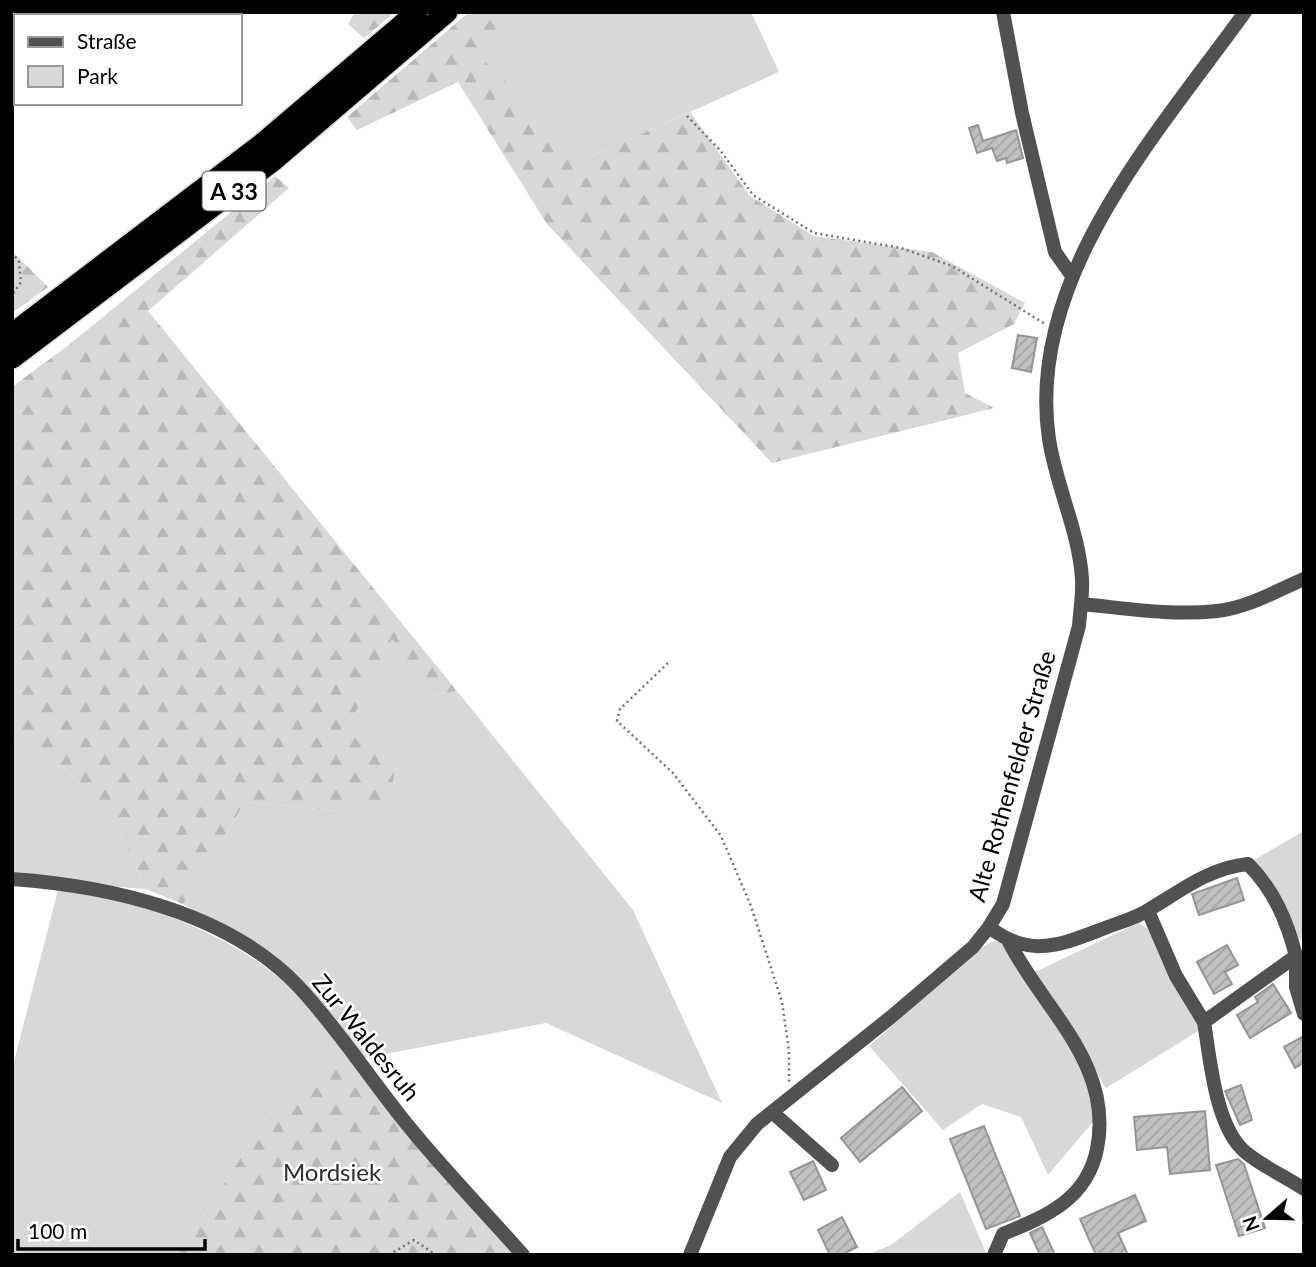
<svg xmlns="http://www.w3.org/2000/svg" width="1316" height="1267" viewBox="0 0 1316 1267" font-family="Lato,sans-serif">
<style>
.green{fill:#d8d8d8}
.forest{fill:url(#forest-firs)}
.building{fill:url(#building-hatch);stroke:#959595;stroke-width:2}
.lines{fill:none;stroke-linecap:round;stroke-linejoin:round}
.highway-casing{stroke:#dbdbdb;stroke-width:24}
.path{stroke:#737373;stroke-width:2.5;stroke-dasharray:2 3.5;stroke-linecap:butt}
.minor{stroke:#515151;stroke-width:14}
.highway{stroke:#000;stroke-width:21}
.labels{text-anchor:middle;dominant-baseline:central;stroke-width:5;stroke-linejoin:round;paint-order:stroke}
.shield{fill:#fff;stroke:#4c4c4c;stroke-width:2}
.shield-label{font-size:23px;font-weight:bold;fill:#000}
.street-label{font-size:24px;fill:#000;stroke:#fff}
.park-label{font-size:24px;fill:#2f2f2f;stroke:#fff}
</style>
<defs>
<pattern id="forest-firs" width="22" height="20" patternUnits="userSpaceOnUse" patternTransform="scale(1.75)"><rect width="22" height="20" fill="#d8d8d8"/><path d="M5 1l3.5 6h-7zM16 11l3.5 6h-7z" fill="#b8b8b8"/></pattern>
<pattern id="building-hatch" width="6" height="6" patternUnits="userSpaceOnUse" patternTransform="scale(1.75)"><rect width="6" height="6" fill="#c0c0c0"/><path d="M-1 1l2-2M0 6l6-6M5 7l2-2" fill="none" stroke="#a3a3a3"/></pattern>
</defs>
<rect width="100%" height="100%" fill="#fff"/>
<path class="green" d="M516,12H751L779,72L585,159L478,56Z
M392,638L433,695L457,691L633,910L722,1103L546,1023L365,1058L306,984L269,954L183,904L245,802L340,811L395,770L351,721Z
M12,735L69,773L119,829L146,889L65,883C146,906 227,930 291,988C310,1006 326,1030 343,1049L267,1117L178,1255H12V1069L58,890L12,879Z
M1304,831V939L1298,938L1252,861Z
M1138,923L1150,930L1200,1030L1106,1088L1035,972Z
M994,941L1003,943L1089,1077L1098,1116L1048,1175L1021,1117L982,1104L943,1130L869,1046L980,948Z
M960,1192L987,1255H867L891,1245Z"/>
<path class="forest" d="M355,12H395L364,38L348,24Z
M469,12H516L479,56L585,159L690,112L750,196L814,236L932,252L1025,303L1014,324L958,353L965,393L994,408L772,463L547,224L458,82L357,130L347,117Z
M275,176L289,188L148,311L457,691L433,695L392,639L351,721L395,770L390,799L340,811L245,802L183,904L146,889L119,829L69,773L12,735V387L70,344Z
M12,251L48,287L12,313Z
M343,1049L517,1255H178L267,1117Z"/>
<path class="building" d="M978,125L983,141L1016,130L1023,158L1007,163L1006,158L997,161L992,148L977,153L969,128Z
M1018,335L1037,338L1031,372L1012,368Z
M1237,878L1244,900L1199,915L1192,894Z
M1227,945L1238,965L1225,972L1232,984L1214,994L1197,962Z
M1273,984L1291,1013L1250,1038L1237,1015L1258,1002L1255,997Z
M1304,1036V1063L1295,1068L1284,1047Z
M1241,1085L1252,1120L1240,1125L1225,1091Z
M902,1087L922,1111L860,1162L841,1138Z
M1205,1111L1210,1170L1170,1174L1167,1147L1137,1150L1134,1117Z
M984,1126L1020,1216L986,1229L950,1139Z
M1238,1159L1244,1164L1265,1228L1239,1236L1216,1165Z
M813,1161L826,1190L804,1200L790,1172Z
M1135,1195L1146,1221L1118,1233L1128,1255H1096L1080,1219Z
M842,1217L857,1247L841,1255H830L818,1230Z
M1042,1227L1055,1255H1040L1030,1233Z"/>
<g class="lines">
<defs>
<path id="highway" d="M12,334L263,143L417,12
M12,358L274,160L447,12"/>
</defs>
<use href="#highway" class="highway-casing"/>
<path class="path" d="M687,116L720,150L753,195L814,233L901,248L952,266L1045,324
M12,252L19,262L21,282L12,295
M668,663L620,709L617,721L673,773L721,836L751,906L782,1002L789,1051V1082
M389,1255L414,1240L436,1255"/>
<path class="minor" d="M1003,12L1022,113L1055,252L1072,276
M1081,604C1125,608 1172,616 1217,611C1247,608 1276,591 1304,579
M12,879C110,886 228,912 299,987C340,1031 372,1082 410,1128C446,1172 486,1213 523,1255
M1148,911L1176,976L1204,1022
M989,927C1030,959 1060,945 1105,928C1120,922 1137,918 1150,909C1182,890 1209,868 1248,864C1274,890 1287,921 1296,956L1204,1022C1210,1058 1215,1125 1244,1151C1261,1166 1285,1176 1304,1189
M1296,956V987L1304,1014
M772,1112L832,1165
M690,1255L730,1157L757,1124L891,1017L973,947L989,927L1003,904L1079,626C1080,611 1083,594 1082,579C1079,531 1056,486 1049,439C1025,278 1158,133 1245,12
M994,1255L1003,1234C1047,1216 1087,1199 1097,1149C1114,1065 1044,1010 1009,942"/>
<use href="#highway" class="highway"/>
</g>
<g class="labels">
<rect class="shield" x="202.5" y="171.5" width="63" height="39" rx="5"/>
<g class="shield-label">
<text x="234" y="191">A 33</text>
</g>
<g class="street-label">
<text transform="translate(1011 776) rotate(-74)">Alte Rothenfelder Straße</text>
<text transform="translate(367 1037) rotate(51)">Zur Waldesruh</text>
</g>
<g class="park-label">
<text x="332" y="1171">Mordsiek</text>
</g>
</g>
<rect width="1316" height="1267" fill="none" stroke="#000000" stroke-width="28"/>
<rect x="14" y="14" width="228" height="91" fill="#ffffff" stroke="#999999" stroke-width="2"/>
<rect x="28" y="37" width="35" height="10" fill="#515151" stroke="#999999" stroke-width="2"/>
<text x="77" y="49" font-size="21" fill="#000000">Straße</text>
<rect x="28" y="66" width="35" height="21" fill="#d8d8d8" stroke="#999999" stroke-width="2"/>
<text x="77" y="84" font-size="21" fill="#000000">Park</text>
<g transform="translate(1267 1218) rotate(250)" stroke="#ffffff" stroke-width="5" paint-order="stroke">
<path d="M0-5L12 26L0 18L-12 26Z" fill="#000000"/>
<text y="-10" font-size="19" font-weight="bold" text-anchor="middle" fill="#000000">N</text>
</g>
<path d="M18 1239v10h187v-10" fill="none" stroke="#000000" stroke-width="3.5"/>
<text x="28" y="1239" font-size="21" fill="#000000" stroke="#ffffff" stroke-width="5" paint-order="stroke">100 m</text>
</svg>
